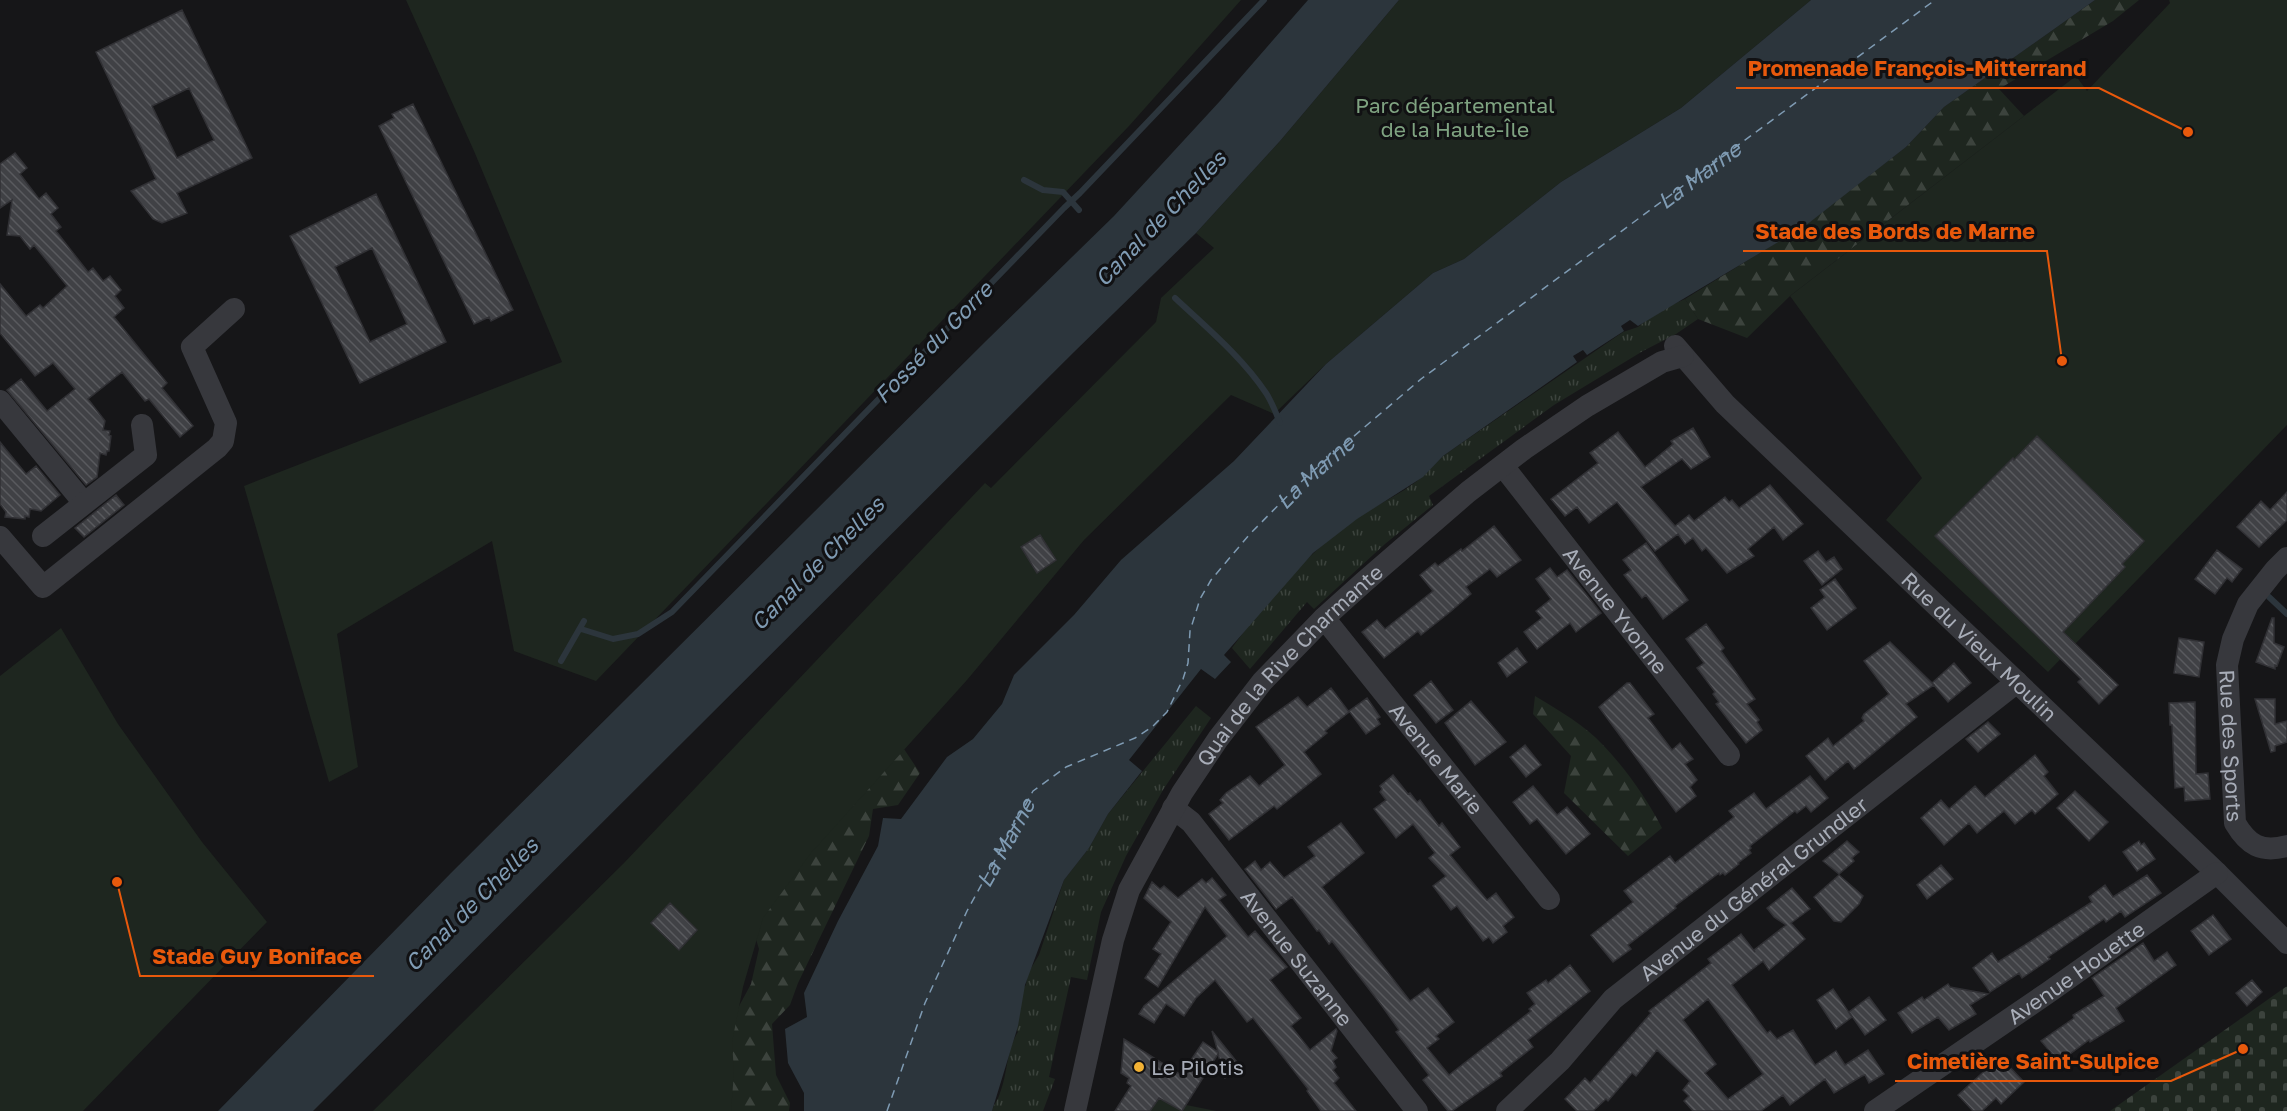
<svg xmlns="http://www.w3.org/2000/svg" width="2287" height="1111" viewBox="0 0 2287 1111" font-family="'Golos Text',sans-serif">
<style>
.grass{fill:url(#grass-tufts)}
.forest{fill:url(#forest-firs)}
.cemetery{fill:url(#cemetery-stones)}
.park{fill:#1e261f}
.water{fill:#2c353c}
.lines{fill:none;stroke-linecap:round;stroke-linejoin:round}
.stream{stroke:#2c353c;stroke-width:6}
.ferry{stroke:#7f9bb3;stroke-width:1.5;stroke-dasharray:8 6;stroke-linecap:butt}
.building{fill:url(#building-back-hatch);stroke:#303034;stroke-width:1.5;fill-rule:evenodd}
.street{stroke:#37383d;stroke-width:22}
.poi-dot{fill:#f2b134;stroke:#111113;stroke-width:2}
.labels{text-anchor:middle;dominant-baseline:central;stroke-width:6;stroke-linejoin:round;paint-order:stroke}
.park-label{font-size:21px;fill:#7fa381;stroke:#111113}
.street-label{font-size:21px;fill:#a8adb8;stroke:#111113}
.poi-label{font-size:21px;fill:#a8adb8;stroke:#111113;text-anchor:start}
.water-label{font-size:22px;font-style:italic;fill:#7f9bb3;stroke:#111113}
.leader{fill:none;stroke:#e8590c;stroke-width:2}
.callout-dot{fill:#e8590c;stroke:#111113;stroke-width:2}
.callout-label{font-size:22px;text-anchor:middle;font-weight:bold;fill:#e8590c;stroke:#111113;stroke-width:6;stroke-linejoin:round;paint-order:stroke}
</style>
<defs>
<pattern id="grass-tufts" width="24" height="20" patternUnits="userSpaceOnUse" patternTransform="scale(1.5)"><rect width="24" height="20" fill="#1e261f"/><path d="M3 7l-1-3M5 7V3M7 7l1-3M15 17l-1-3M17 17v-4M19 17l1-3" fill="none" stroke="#3c433d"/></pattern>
<pattern id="forest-firs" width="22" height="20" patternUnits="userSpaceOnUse" patternTransform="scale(1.5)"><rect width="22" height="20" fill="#1e261f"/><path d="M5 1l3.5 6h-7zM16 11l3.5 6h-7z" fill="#3c433d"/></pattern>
<pattern id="cemetery-stones" width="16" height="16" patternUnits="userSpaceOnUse" patternTransform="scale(1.5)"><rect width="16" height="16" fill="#1e261f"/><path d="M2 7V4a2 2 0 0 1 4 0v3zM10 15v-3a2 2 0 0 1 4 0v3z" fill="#3c433d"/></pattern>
<pattern id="building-back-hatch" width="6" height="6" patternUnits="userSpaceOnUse" patternTransform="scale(1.5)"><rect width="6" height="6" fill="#404145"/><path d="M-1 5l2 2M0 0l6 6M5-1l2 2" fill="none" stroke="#595a5e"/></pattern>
</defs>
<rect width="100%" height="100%" fill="#161618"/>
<path class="grass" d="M1685,299L1698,319L1676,334L1643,351L1554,405L1429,496L1433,505L1385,544L1314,609L1307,602L1250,669L1232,648C1267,600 1304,556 1353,521C1375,505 1403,494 1423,476C1430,470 1436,462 1443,456L1623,332L1638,327L1658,311Z
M1196,706L1211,718L1163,790L1126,856L1101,912L1087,980L1071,977L1049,1077L1055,1079L1043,1111H992C994,1104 998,1100 1000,1093C1008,1073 1006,1051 1018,1032L1016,1029L1020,991L1026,985L1027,975L1039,955L1064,880L1089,848L1108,814Z"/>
<path class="forest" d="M2095,0H2139L2113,21L1999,89L2024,116L1790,296L1747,338L1698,319L1685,299L1805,225L1906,147L1944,107Z
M1535,696C1558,710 1585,725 1603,745C1626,769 1647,799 1662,828L1628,856L1564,793L1571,756L1533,714Z
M900,743L920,773L898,805L873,809L869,836L798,983L790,1005L772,1024L776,1075L790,1103L789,1111H731L724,1034L751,984L759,949L744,900Z
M1141,1096L1216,1111H1135Z"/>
<path class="cemetery" d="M2287,986V1111H2110Z"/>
<path class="park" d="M406,0H1241L1129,126L596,681L514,651L492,541L337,634L358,767L329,782L244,486L562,362L474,151Z
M1399,0H1811L1681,108L1561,182L1464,259L1433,273L1326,364L1274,414L1231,395L1084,540L967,680L811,853L763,918L743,987L732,1042L734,1072L731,1111H373L624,863L985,483L991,488L1156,322L1161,298L1214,248L1196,233L1280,141Z
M2169,0H2287V425L2048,672L1886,520L1922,478L1790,296L2076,76L2087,91L2170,3Z
M61,628L118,724L202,842L267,922L83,1111H0V676Z"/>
<path class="water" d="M1308,0H1399L1280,141L1196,233L1074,352L313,1111H218L451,873L987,340L1114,216L1220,101Z
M1811,0H2095L1944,107L1906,147L1805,226L1638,326L1630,320L1621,326L1624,331L1587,355L1583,350L1573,356L1577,362L1443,456L1423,477L1357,519L1313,553L1224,655L1231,662L1215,679L1201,669L1129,760L1142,771L1108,814L1089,848L1064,880L1025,985L1018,1026L992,1111H804V1093L788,1063L785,1029L807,1017L804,993L838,921L878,846L883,818L901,819L947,757L973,739L1002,704L1014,675L1074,615L1121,560L1234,461L1326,364L1433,273L1464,259L1561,182L1681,108Z"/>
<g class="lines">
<path class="stream" d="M1024,180L1043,190L1063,192L1079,210
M1175,298C1206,327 1242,357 1266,393C1272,402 1276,413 1280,423
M2269,597L2287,614
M581,629L613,639L638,634L672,612L1064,208L1080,193L1264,0
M561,661L584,621"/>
<path class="ferry" id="s1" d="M887,1111L925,1003L967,911L1033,791L1066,767L1135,738L1152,727L1167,712L1183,679L1188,663L1190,631L1200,599L1211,580L1249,535L1306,477L1421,379L1935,0"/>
</g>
<path class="building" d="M182,10L252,158L177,193L187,213L162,223L153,219L131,191L156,179L96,52ZM189,88L214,140L177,158L152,106Z
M413,104L513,310L491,321L489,317L474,324L379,126L394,118L392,114Z
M15,153L27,168L20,174L39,199L46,193L58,208L51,214L61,227L56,231L88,272L93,268L103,281L110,276L121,290L115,296L124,308L114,317L167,383L162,388L193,426L180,437L149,399L145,401L122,372L88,399L105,421L103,430L110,431L109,435L111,436L109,451H107L106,455L100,453L97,477L86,485L7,390L21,379L47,411L75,389L53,363L35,376L0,333V284L26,316L40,305L43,308L67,286L34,245L30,249L20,236L7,235L12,200L0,208V164Z
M376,194L446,342L360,383L290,236ZM372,248L407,324L370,342L335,267Z
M1693,428L1710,457L1691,469L1682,459L1641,487L1675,526L1689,515L1694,521L1725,497L1729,502L1732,500L1739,508L1770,485L1803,524L1783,540L1774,527L1748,549L1754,556L1727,573L1706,548L1702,551L1693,538L1685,544L1678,534L1655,551L1617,502L1589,523L1577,507L1565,516L1551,499L1598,463L1590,453L1618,432L1645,467L1673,444L1671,441Z
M2037,436L2144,541L2122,564L2125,567L2063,632L2118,685L2099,704L2078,682L2081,679L1935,536L2013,458L2014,460Z
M0,442L26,474L36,466L60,495L41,511L30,509L29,517L25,516V519L5,517L6,512L0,504Z
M2287,492V520L2259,547L2237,527L2261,501L2270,510Z
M116,495L124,505L84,537L75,528Z
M1494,526L1521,560L1497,577L1490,569L1466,587L1471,594L1450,612L1421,635L1418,631L1384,658L1362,632L1377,620L1385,629L1433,591L1420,575L1435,563L1438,566L1461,549L1462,551Z
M1040,535L1056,560L1037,573L1021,547Z
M1646,543L1688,600L1663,619L1646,595L1642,598L1624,575L1631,570L1623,560Z
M2217,550L2242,569L2232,582L2227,578L2215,594L2195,579Z
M1818,551L1826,562L1834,557L1842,569L1822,585L1804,561Z
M1550,568L1557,577L1567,570L1601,613L1576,632L1570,623L1537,649L1524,632L1542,618L1536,611L1551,599L1536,579Z
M1835,579L1856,608L1827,630L1811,608L1825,597L1820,590Z
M2272,618H2274V643L2284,647L2277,666L2275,665V669L2256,662Z
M1706,624L1724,648L1721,651L1755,699L1747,704L1759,720L1757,722L1762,730L1746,743L1716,704L1719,702L1713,694L1715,692L1697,668L1704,663L1686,639Z
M2179,638L2204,642L2199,677L2174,673Z
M1890,642L1934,685L1906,704L1917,717L1854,769L1848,761L1825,780L1806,756L1828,738L1833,746L1864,721L1862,718L1864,714L1889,694L1864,661Z
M1517,648L1527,662L1507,677L1498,663Z
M1954,663L1971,683L1948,702L1932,683Z
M1431,681L1453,710L1436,723L1414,695Z
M1627,683H1630L1654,714L1648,718L1672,750L1680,743L1693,759L1685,764L1697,780L1690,787L1696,796L1676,812L1599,707Z
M1331,688L1349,712L1325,731L1327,733L1304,752L1321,774L1277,809L1274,806L1229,840L1209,814L1223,803L1220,800L1226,793L1250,776L1259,786L1285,765L1256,727L1298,697L1307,707Z
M1367,698L1380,717L1377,719L1380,724L1366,734L1349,711Z
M2255,699H2275V724L2287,721V742L2275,746V751L2271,752Z
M1471,701L1506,742L1475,765L1445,723Z
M2195,702L2196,774L2208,773L2210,799L2185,801L2184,787L2175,788L2172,725H2170L2169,703Z
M1988,722L2000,734L1978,752L1966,739Z
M1525,745L1541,765L1526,777L1510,757Z
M2035,755L2048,772L2044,776L2058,794L2035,814L2032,810L2015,824L2004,811L1977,833L1969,823L1944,845L1921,818L1941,800L1949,809L1975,786L1985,797Z
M1393,775L1408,794L1410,793L1417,802L1420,800L1439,826L1442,823L1460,847L1450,855L1487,900L1496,893L1514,917L1503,926L1507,932L1493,943L1489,937L1483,941L1457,906L1451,910L1433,886L1446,876L1429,858L1435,853L1413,824L1396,838L1374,809L1386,800L1380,792L1382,789L1380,786Z
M1810,776L1828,798L1811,812L1806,806L1797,813L1795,811L1750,846L1751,848L1749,850L1751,853L1738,863L1739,864L1725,875L1723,873L1720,875L1719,873L1675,906L1676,908L1628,945L1631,949L1613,962L1591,935L1633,902L1624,891L1670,856L1675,863L1734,817L1729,811L1754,793L1766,809Z
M1533,786L1557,815L1567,807L1590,834L1566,854L1537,819L1530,824L1513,802Z
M2075,791L2108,822L2089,841L2057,808Z
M1341,823L1364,853L1322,887L1410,1001L1428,988L1454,1022L1436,1036L1439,1039L1427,1048L1449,1075L1531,1011L1529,1009L1535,1004L1527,993L1546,980L1548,983L1570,965L1590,991L1528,1040L1533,1047L1500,1073L1502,1076L1452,1111H1448L1423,1080L1429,1075L1396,1032L1399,1030L1382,1006L1332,941L1329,944L1319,930L1317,931L1292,897L1276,909L1245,869L1255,861L1261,870L1270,862L1284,878L1315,856L1308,847Z
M1847,841L1859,852L1852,858L1854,861L1839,874L1823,861Z
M2139,841L2141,845L2144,843L2155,859L2137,871L2123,852Z
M1941,865L1953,879L1927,899L1917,885Z
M1839,875L1863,896L1859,904L1841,922L1834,921L1814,897Z
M2147,875L2161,893L2125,917L2121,911L2106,922L2104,919L2048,957L2050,959L2022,978L2019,973L1990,992L1973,968L1992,953L1998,962L2092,902L2089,897L2105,885L2113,897Z
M1212,878L1226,895L1219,900L1248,937L1255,931L1287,967L1270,980L1301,1018L1291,1026L1310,1050L1336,1029L1337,1031L1331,1051L1337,1058L1333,1061L1336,1067L1333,1070L1339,1078L1334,1083L1356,1111H1321L1307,1091L1308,1089L1253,1018L1247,1022L1215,980L1196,998L1184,1016L1166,1004L1154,1023L1139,1014L1144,1006L1227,936L1205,907L1158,987L1145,978L1161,954L1153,949L1171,922L1144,898L1152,882L1160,889L1164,886L1178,898L1202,879L1206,883Z
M1792,888L1810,909L1791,923L1805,939L1769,970L1763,961L1732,985L1767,1033L1770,1031L1777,1039L1793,1030L1815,1065L1836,1051L1845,1065L1868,1050L1884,1074L1869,1083L1865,1075L1862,1076L1834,1093L1825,1079L1790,1105L1783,1095L1761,1111H1693L1684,1101L1689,1096L1683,1090L1690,1081L1657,1050L1636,1076L1632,1073L1608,1101L1606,1099L1593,1111H1577L1565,1099L1585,1078L1590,1083L1651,1013L1649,1011L1711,963L1708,959L1741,934L1755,952L1754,950L1786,925L1774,917L1767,908ZM1708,999L1763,1074L1728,1099L1705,1073L1716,1064L1683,1020Z
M670,903L697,930L679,950L651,923Z
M2213,915L2231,939L2209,955L2191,931Z
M2143,943L2154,961L2167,952L2176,965L2116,1008L2124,1021L2090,1042L2089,1040L2059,1062L2041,1041L2074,1018L2073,1015L2104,996L2092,978Z
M2252,980L2262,992L2247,1006L2236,993Z
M1948,984L1950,987L1988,994L1970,1005L1976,1014L1949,1030L1938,1017L1912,1033L1898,1013L1922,997L1924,1000Z
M1833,989L1852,1017L1836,1029L1817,1000Z
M1869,997L1886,1020L1865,1035L1849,1012Z
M1212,1031L1240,1066L1225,1078L1218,1054L1182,1111L1159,1098L1150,1111H1115L1131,1086L1127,1083L1129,1078L1121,1073L1124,1039L1181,1075L1203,1042L1218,1052Z
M2003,1060L2024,1082L2001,1104L1996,1098L1982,1111H1973L1958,1095L1991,1065L1994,1068Z"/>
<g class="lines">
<g class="street">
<path id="s2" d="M1675,346L1725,404L2217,873L2287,943"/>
<path d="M0,401L84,503"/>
<path id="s3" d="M1503,466L1729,755"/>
<path d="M43,536L146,455L142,425"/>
<path d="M0,537L43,587L217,448L223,441L226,423L192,347L234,309"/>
<path id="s4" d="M2287,558L2275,570L2248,604L2233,639L2227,665L2235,823C2248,845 2261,853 2287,846"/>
<path id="s5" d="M1324,618L1549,899"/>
<path id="s6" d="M1173,808L1191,822L1417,1111"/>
<path id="s7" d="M1075,1111L1113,940L1129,890L1182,793L1218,739L1262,682L1324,618L1364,582L1468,492L1524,449L1587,406L1662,362L1683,356"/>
<path id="s8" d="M1507,1111L1560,1061L1613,999L2017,682"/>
<path id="s9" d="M1875,1111L2049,992L2217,873"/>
</g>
</g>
<circle class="poi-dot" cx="1139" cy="1067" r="6"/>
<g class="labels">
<g class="park-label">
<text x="1455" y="105">Parc départemental<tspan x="1455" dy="24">de la Haute-Île</tspan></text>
</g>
<g class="street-label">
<text stroke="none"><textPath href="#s3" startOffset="183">Avenue Yvonne</textPath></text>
<text stroke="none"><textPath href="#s2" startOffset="428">Rue du Vieux Moulin</textPath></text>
<text stroke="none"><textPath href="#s7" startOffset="506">Quai de la Rive Charmante</textPath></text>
<text stroke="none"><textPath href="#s4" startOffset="206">Rue des Sports</textPath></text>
<text stroke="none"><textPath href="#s5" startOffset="180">Avenue Marie</textPath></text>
<text stroke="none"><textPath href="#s8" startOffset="333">Avenue du Général Grundler</textPath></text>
<text stroke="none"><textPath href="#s6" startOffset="195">Avenue Suzanne</textPath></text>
<text stroke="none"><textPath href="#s9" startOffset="244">Avenue Houette</textPath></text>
</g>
<g class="poi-label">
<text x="1151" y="1067">Le Pilotis</text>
</g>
<g class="water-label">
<text stroke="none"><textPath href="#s1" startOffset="1287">La Marne</textPath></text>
<text transform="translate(1160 218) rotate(-46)">Canal de Chelles</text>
<text transform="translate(933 342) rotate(-46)">Fossé du Gorre</text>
<text stroke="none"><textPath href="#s1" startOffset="801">La Marne</textPath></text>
<text transform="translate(817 563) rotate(-45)">Canal de Chelles</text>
<text stroke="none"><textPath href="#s1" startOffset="294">La Marne</textPath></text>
<text transform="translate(471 904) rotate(-45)">Canal de Chelles</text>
</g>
</g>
<path class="leader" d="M2188 132L2099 88H1736M2062 361L2047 251H1743M117 882L140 976H374M2243 1049L2171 1081H1895"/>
<g class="callout-dot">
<circle cx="2188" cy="132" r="6"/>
<circle cx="2062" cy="361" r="6"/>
<circle cx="117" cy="882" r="6"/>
<circle cx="2243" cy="1049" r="6"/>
</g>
<g class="callout-label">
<text x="1917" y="76">Promenade François-Mitterrand</text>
<text x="1895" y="239">Stade des Bords de Marne</text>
<text x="257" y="964">Stade Guy Boniface</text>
<text x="2033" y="1069">Cimetière Saint-Sulpice</text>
</g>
</svg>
